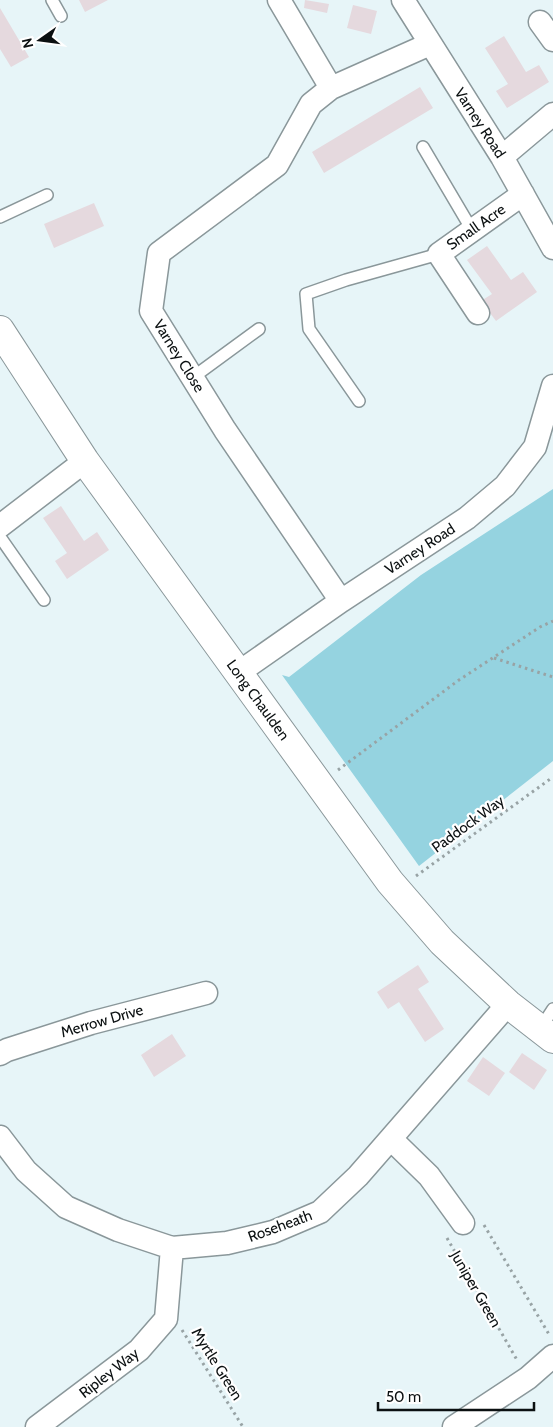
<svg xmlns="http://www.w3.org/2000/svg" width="553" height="1427" viewBox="0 0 553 1427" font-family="Cabin,sans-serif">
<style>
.green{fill:#95d3e0}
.building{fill:#e5d9de}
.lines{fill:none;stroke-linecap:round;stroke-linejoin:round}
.service-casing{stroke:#8a979a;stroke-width:14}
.minor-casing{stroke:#8a979a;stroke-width:25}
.tertiary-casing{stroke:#8a979a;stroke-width:30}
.path{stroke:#98a3a5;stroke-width:3;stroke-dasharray:2.5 4;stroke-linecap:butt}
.service{stroke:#fff;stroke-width:11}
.minor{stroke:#fff;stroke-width:22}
.tertiary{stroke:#fff;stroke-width:28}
.labels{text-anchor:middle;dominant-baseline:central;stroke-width:4.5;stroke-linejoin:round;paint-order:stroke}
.street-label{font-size:15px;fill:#0b1011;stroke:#fff}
</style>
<rect width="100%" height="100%" fill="#e7f5f8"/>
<path class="green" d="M553,489V761L419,866L282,675L289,677L421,575Z"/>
<path class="building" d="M79,0H108L85,12Z
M305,0L329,4L327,13L304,8Z
M353,5L377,11L371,34L347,28Z
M0,8L29,57L11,67L0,49Z
M504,36L526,72L539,65L549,82L507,108L496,91L508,84L485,48Z
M420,87L433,108L324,173L312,152Z
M94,203L104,226L54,248L44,224Z
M487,246L511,280L523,272L537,292L496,321L481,301L492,294L467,260Z
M61,506L84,541L97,532L109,550L67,579L55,561L67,553L43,518Z
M418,965L429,982L418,989L444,1029L425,1042L399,1002L388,1009L377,992Z
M172,1034L186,1056L154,1077L141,1055Z
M522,1053L547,1070L534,1090L509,1072Z
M483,1057L505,1073L489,1096L467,1081Z"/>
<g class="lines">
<defs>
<path id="service" d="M52,0L61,16
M423,147L472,230
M0,217L47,195
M192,378L259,329
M359,401L309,329L306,294L346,280L439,254
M0,537L44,600
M540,1029L553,1009"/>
<path id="minor" d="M279,0L331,88L430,44
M403,0L502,157L553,248
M540,22L553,40
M331,88L311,104L277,165L159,253L151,311L225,430L341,601
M502,157L553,114
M478,313L439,254L523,194
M0,526L85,461
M238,673L341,601L467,518L505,486L535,447L553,386
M0,1054L7,1050L91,1023L206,993
M0,1137L26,1171L66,1207L118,1230L172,1248L227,1243L273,1232L320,1212L358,1176L508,1004
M391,1139L429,1176L463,1223
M37,1427L139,1350L166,1319L172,1248
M454,1427L528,1378L553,1356"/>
<path id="tertiary" d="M0,330L85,461L390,882L442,942L508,1004L553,1039"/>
</defs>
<use href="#service" class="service-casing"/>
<use href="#minor" class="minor-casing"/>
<use href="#tertiary" class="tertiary-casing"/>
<path class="path" d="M494,658L553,677
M338,770L459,680L540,627L553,621
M416,876L553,777
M484,1225L550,1336
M447,1238L517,1360
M182,1330L243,1427"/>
<use href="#service" class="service"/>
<use href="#minor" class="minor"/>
<use href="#tertiary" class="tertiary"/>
</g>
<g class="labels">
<g class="street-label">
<text transform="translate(480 123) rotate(57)">Varney Road</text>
<text transform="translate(476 227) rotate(-35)">Small Acre</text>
<text transform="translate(179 356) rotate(58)">Varney Close</text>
<text transform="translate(420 549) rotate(-33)">Varney Road</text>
<text transform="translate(258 700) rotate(54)">Long Chaulden</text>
<text transform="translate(468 824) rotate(-36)">Paddock Way</text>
<text transform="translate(102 1021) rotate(-16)">Merrow Drive</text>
<text transform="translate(280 1226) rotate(-20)">Roseheath</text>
<text transform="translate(476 1289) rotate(60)">Juniper Green</text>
<text transform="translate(217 1364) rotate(58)">Myrtle Green</text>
<text transform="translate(109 1373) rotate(-38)">Ripley Way</text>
</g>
</g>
<g transform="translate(40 40) rotate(256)" stroke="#ffffff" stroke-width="4" paint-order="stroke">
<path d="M0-4L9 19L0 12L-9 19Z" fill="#0b1011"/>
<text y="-8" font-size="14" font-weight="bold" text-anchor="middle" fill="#0b1011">N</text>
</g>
<path d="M378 1402v8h156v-8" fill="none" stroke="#0b1011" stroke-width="2.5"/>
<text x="386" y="1402" font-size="15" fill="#0b1011" stroke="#ffffff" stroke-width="4" paint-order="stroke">50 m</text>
</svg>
